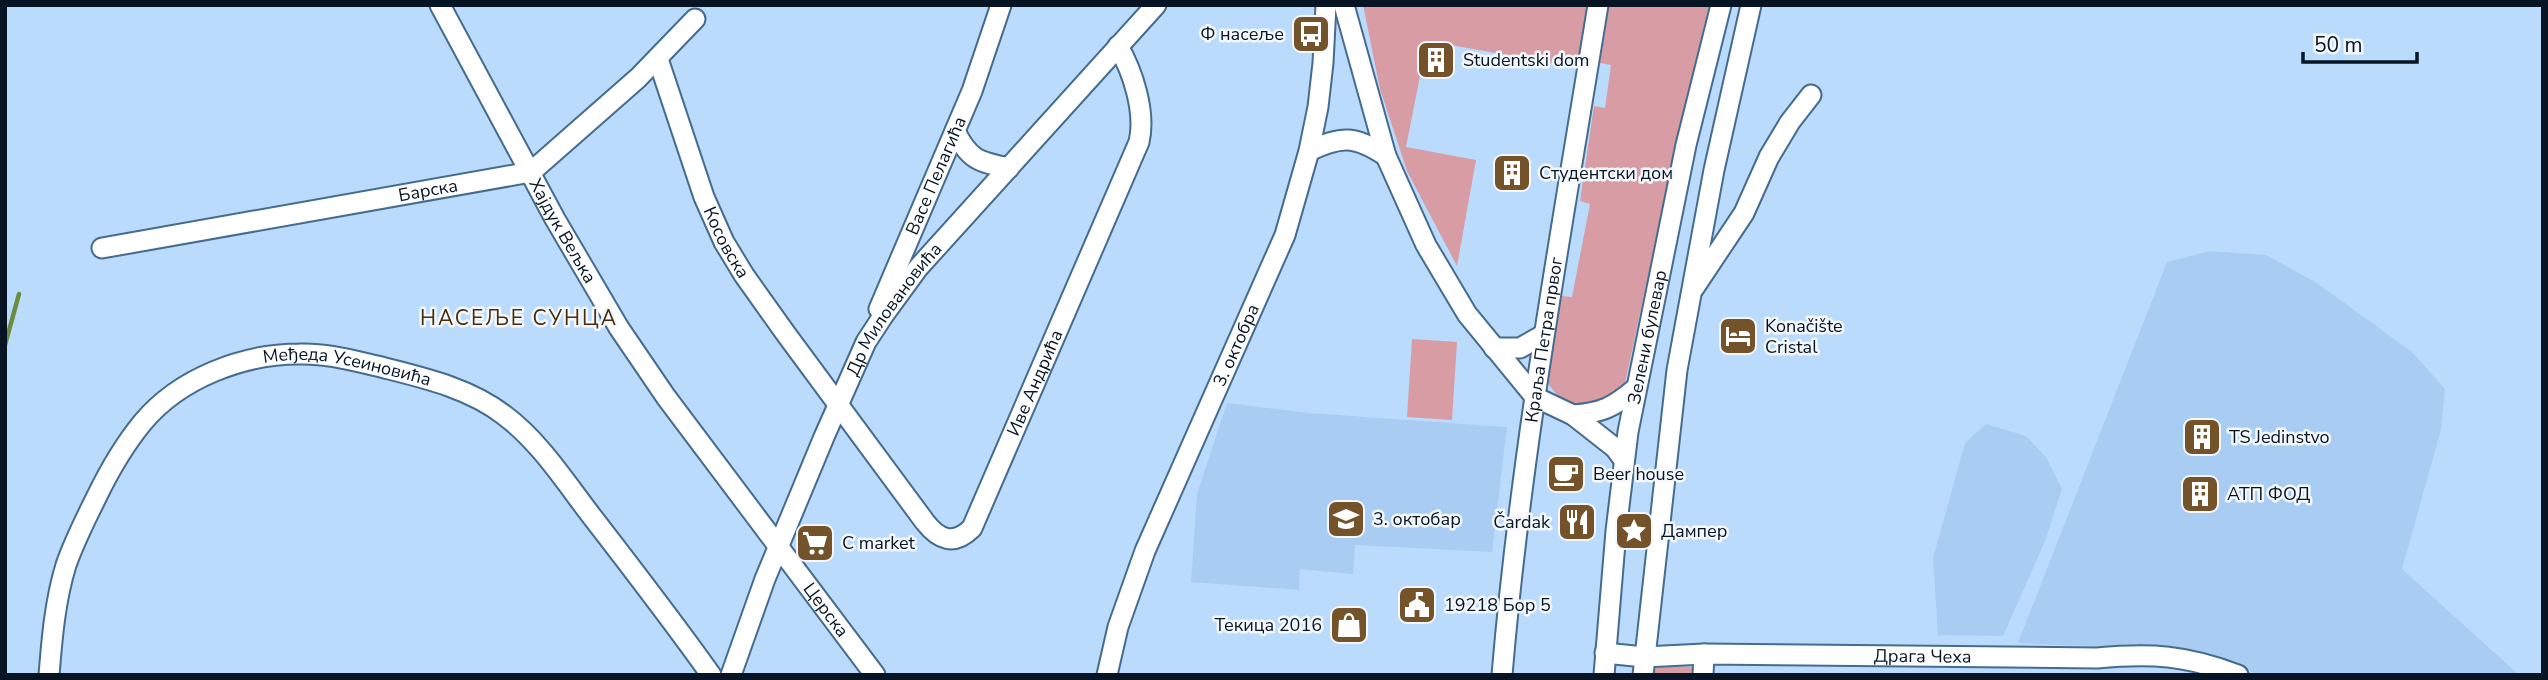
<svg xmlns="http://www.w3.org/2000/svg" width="2548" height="680" viewBox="0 0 2548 680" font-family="'Nunito Sans',sans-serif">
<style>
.built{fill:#a9cdf2}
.green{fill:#d89ca5}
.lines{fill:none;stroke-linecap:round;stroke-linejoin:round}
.stream{stroke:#6b8c41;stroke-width:4.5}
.minor-casing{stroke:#456b8f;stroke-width:23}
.minor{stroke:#fff;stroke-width:19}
.labels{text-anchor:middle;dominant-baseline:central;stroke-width:5;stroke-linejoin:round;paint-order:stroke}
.poi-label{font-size:18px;fill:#061423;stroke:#f4f8fd;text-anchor:start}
.street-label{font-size:18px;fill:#061423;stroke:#f4f8fd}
.quarter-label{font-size:21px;letter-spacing:2px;fill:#472d0b;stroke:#f4f8fd}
</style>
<rect width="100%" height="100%" fill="#badbfc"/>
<path class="built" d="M2210,251L2266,255L2317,283L2412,352L2445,389L2441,430L2402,569L2519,675H2261L2200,654L2174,650L2018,643L2167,262Z
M1227,403L1309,413L1507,427L1492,552L1355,545L1353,574L1300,569L1299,590L1191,582L1197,494Z
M1986,424L2026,436L2046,457L2062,489L2045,541L2003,636L1938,635L1933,558L1965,443Z"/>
<path class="green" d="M1363,5H1587L1577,67L1427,41L1406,147L1476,160L1457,266L1407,171L1380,89Z
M1609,5H1709L1675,150L1624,388C1592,407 1569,418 1546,380L1562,296L1572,297L1590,204L1580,201L1594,106L1605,108L1611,65L1600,63Z
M1412,339L1457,342L1452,420L1407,417Z
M1657,665L1692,667L1697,675H1652Z"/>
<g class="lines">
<path class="stream" d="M5,345L19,294"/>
<defs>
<g id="minor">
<path id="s1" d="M440,5L555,219L619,328L666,397L875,675"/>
<path d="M1344,5L1386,156L1426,245L1467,314L1535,397L1573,415L1615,448L1624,460"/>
<path id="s2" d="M658,59L704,197L724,242L744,275L786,334L925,522C939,540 954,546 972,528L1139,142C1146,112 1133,72 1118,46"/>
<path d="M955,131C969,160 979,162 1009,168"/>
<path d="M1309,151C1342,135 1356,136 1386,156"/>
<path id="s3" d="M102,248L531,172L638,78L695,19"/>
<path d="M1694,288L1744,213L1769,157L1790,122L1811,95"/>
<path id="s4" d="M879,309L972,91L1001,5"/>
<path d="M1494,348H1520L1543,335"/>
<path d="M1573,415C1602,413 1614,407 1636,388"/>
<path id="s5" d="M1605,653L1644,657L1704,654L2097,658C2151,653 2186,655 2238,675"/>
<path id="s6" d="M49,675C52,638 55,601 66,565C74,542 85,520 96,498C109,471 124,445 143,422C180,378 243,354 299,354C325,353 351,360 377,366C420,377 468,387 504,415C539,441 564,480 590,514C631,567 672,620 711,675"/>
<path id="s7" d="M731,675L765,579L824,437L866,342L883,316L918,268L1156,5"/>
<path id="s8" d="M1107,675L1118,627L1145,551L1285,235L1309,151L1318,107L1323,63L1326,5"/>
<path id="s9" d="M1502,675C1521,450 1562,228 1598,5"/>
<path id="s10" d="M1604,675L1616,531L1628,432L1686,145L1721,5"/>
<path d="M1643,675L1677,370L1714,170L1751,5"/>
<path d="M1703,675L1704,654"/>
</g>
</defs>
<use href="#minor" class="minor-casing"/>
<use href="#minor" class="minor"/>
</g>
<defs>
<symbol id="bus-square" viewBox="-11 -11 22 22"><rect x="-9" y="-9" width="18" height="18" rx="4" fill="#75532a" stroke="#f4f8fd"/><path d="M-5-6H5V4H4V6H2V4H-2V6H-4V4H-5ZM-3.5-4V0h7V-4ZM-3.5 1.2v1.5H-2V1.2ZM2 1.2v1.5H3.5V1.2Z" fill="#fff"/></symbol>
<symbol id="building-square" viewBox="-11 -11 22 22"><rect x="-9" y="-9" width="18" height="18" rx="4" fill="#75532a" stroke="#f4f8fd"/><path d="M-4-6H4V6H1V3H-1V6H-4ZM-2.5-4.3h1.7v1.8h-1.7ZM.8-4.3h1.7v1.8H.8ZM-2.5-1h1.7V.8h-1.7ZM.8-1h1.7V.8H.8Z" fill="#fff"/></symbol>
<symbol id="hotel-square" viewBox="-11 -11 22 22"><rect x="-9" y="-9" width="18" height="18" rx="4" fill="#75532a" stroke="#f4f8fd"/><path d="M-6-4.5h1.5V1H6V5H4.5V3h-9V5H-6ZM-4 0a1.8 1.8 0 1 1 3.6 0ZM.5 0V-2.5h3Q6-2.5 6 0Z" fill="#fff"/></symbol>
<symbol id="cafe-square" viewBox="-11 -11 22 22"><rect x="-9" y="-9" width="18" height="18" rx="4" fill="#75532a" stroke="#f4f8fd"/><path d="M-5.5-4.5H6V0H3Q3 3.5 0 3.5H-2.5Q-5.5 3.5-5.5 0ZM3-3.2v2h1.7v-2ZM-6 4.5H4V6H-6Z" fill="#fff"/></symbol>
<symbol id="school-square" viewBox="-11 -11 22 22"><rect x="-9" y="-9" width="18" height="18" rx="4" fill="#75532a" stroke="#f4f8fd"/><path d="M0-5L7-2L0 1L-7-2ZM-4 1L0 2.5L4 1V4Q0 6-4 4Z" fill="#fff"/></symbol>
<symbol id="restaurant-square" viewBox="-11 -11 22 22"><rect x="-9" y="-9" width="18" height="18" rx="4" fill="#75532a" stroke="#f4f8fd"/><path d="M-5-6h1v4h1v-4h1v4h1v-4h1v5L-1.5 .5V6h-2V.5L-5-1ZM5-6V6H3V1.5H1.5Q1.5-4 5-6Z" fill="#fff"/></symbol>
<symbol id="sight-square" viewBox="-11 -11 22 22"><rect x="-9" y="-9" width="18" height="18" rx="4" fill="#75532a" stroke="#f4f8fd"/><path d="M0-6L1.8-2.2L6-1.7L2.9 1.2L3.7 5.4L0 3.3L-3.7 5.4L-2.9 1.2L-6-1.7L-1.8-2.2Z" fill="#fff"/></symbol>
<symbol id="supermarket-square" viewBox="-11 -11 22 22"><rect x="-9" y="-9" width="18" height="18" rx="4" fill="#75532a" stroke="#f4f8fd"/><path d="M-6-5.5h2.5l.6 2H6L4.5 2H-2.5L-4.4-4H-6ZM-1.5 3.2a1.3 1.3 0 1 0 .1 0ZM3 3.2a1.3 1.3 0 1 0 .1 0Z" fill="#fff"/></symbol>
<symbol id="civic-square" viewBox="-11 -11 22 22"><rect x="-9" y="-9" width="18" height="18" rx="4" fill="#75532a" stroke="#f4f8fd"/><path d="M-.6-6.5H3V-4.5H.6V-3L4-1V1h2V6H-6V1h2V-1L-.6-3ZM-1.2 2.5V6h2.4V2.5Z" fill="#fff"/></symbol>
<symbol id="shop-square" viewBox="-11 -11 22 22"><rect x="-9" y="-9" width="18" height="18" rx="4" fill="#75532a" stroke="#f4f8fd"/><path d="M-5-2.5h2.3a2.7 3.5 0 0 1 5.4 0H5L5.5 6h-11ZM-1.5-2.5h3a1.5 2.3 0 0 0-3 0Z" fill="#fff"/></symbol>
</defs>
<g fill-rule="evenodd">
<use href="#bus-square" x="1289" y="12" width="44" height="44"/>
<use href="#building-square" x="1414" y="38" width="44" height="44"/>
<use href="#building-square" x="1490" y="151" width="44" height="44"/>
<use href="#hotel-square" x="1716" y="314" width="44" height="44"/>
<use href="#building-square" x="2180" y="415" width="44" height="44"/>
<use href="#cafe-square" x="1544" y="452" width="44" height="44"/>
<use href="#building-square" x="2178" y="472" width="44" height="44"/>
<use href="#school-square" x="1324" y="497" width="44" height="44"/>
<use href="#restaurant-square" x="1555" y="500" width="44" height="44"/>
<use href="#sight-square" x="1612" y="509" width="44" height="44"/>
<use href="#supermarket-square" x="793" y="521" width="44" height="44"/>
<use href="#civic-square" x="1395" y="583" width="44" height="44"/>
<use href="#shop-square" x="1327" y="603" width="44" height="44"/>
</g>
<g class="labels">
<g class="poi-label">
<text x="1284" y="34" text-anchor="end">Ф насеље</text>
<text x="1463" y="60">Studentski dom</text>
<text x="1539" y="173">Студентски дом</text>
<text x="1765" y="326">Konačište<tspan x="1765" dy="21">Cristal</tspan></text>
<text x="2229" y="437">TS Jedinstvo</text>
<text x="1593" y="474">Beer house</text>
<text x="2227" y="494">АТП ФОД</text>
<text x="1373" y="519">3. октобар</text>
<text x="1550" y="522" text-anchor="end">Čardak</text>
<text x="1661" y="531">Дампер</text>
<text x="842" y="543">C market</text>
<text x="1444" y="605">19218 Бор 5</text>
<text x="1322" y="625" text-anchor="end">Текица 2016</text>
</g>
<g class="street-label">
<text stroke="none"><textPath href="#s4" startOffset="145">Васе Пелагића</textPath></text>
<text stroke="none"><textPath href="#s3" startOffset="331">Барска</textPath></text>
<text stroke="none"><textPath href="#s1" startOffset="257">Хајдук Вељка</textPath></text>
<text stroke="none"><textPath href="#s2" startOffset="196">Косовска</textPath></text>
<text stroke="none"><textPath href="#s7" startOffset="402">Др Миловановића</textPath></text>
<text stroke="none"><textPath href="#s10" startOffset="341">Зелени булевар</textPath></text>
<text stroke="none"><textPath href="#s9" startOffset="338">Краља Петра првог</textPath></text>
<text stroke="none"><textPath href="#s8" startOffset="355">3. октобра</textPath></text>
<text stroke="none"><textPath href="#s6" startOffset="499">Међеда Усеиновића</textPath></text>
<text stroke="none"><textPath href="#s2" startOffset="754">Иве Андрића</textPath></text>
<text stroke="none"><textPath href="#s1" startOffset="719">Церска</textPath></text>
<text stroke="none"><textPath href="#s5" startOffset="318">Драга Чеха</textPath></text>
</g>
<g class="quarter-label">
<text x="519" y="318">НАСЕЉЕ СУНЦА</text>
</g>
</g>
<rect width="2548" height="680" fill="none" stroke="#061423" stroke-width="14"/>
<path d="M2303 52v10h114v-10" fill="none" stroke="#061423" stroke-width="3.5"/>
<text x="2314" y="52" font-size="21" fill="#061423" stroke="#f4f8fd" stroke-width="5" paint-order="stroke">50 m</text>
</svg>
